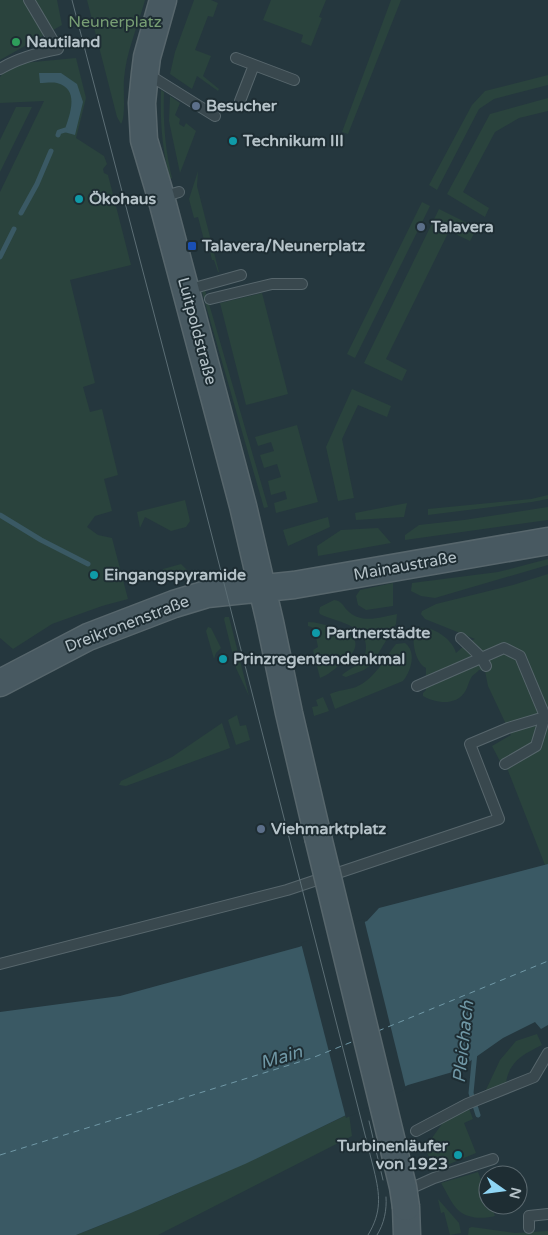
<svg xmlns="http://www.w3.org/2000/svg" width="548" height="1235" viewBox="0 0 548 1235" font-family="'Varela Round',sans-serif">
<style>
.green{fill:#2a433d}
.water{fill:#3a5964}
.pier{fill:#25373e}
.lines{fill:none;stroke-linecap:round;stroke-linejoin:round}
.stream{stroke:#3a5964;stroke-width:5}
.ferry{stroke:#7098a6;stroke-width:1;stroke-dasharray:6 5;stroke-linecap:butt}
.service-casing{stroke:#57666c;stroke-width:12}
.secondary-casing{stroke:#57666c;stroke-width:29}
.service{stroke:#39484e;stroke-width:10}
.secondary{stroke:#485961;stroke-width:26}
.tram{stroke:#5c6e75;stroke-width:1}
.secondary-bridge-casing{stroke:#57666c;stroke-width:29;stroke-linecap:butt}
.secondary-bridge{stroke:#485961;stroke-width:26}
.leisure-dot{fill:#2e9e5b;stroke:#1e2d33;stroke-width:2}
.service-dot{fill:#5c6f8a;stroke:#1e2d33;stroke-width:2}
.culture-dot{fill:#0f9aa8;stroke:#1e2d33;stroke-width:2}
.transit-dot{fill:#1a4fb4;stroke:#1e2d33;stroke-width:2}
.labels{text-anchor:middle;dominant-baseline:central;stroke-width:4;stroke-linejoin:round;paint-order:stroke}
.park-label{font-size:16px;fill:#789e74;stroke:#1e2d33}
.poi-label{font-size:16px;font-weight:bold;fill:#b6c3c9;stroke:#1e2d33;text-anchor:start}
.street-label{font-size:16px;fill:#b6c3c9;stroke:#1e2d33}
.water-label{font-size:18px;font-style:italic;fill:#7098a6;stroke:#1e2d33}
</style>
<rect width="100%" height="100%" fill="#25373e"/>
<path class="green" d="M0,0H57L62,25L0,60Z
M87,0H145C138,26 126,52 124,79C123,90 126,117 121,124L117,117Z
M194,0H211L218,3L213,17L208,16L195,50L211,56L203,76L219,89L218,91L197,76L192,89L170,74L175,52Z
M271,0H326L319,17L322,18L311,46L301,42L303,35L263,20Z
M391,0H401L348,134L342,132Z
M76,58L86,98L76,138L104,156L107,164L103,169L104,173L108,175L131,265L70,280L95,383L83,387L90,412L102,409L118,475L104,479L112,511L95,516L87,527L98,535L112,538L128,599L102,606L52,624L13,649L0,638V192L44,101L0,103V77L9,66L23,63Z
M548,75V85L494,99L479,109L437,190L429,185L472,105L485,91Z
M161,90L164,92C163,122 165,149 172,178L170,179C162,149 160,121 161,90Z
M170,96L180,103L175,115L180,119L179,124L184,127L186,123L196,131L180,173L169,121Z
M548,98V111L519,118L495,132L463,192L489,208L485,217L447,194L490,114Z
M16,107H32L0,172V140Z
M198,171L197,186L219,272H218L214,260H212L207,239L204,240L198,217L194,218L189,199Z
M422,202L430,206L355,358L347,354Z
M439,209L477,228L470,241L449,231L386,359L407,370L402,381L364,363Z
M205,290L268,507L264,508L202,292Z
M262,293L288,394L246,405L220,303Z
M352,389L391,406L387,417L358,405L342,439L354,498L338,501L326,447Z
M297,425L318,502L276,513L274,503L287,499L285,491L271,495L268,481L281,477L277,464L264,468L260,455L274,451L271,442L258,446L255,437Z
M548,495V499L532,502L428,515V509L531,499Z
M185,500L190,521L186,527L171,531L145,517L140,528L137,512Z
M407,503L404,517L356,520L355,513Z
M548,507V520L405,540V535L419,525L464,520Z
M328,517L330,527L288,546L283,530Z
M378,528L391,543L318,556L317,546L341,530Z
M548,559V565L435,598L421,596L411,591L412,583L498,572Z
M181,564L189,572L166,579L163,569Z
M548,574V864L545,865L507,768L504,769L492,746L511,735L488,686L485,671L479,670C477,673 472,675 471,678C468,683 468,688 464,693C455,706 435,703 423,696V693L426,690V668C415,663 411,640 415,629C430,623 453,639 456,653L468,642L475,639L425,619L421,614L422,611L436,604L513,585Z
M393,583V606L366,610L358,605L356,596L360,590Z
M334,600C343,601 343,607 349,612C363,624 381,617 397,614L396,624L372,664L364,670L346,677L343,676L342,675C348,669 357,667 361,661C365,657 366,651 366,646C365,624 335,622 320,614L319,612L320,607Z
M225,617H229L249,696L236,668L224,619Z
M308,622C317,622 326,625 335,628C362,636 361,649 340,665C333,670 328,675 320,678L313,650L318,647L314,628L308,626Z
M208,627L211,628L221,648L216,653L214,659L206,631Z
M405,643C417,652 411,671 403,681L335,709L330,694C338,690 348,690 356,687C375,679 384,659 396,644Z
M323,697L329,711L314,716L312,707L318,706L316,700Z
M237,715L240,726L246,725L250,740L236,745L228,720Z
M222,723L230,748L126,786L119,785L121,781L172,757Z
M537,1034L542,1045C524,1054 509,1061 506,1083L484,1094L500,1060L516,1041Z
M468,1106L473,1119L464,1123L476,1153L435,1170L426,1150L434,1148L432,1138L444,1121Z
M349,1114L352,1136L158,1235H76C169,1199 259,1157 349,1114Z
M478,1172L488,1198V1205H491L495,1216C484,1219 467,1219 458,1210C451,1203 446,1191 441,1183Z
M438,1199L459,1223L461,1233L450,1235L444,1212L441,1213Z
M472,1227L515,1233L548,1231V1235H468L469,1228Z"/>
<path class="water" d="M39,73H61L77,84L83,102L75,135L64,132C69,117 81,89 57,83C52,82 45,83 40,83Z
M548,864V1025L541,1029L535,1022L503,1038L456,1071L408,1085L245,1164L131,1213L76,1235H0V1012L120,996L299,947L367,921L379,908Z"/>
<path class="pier" d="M364,919L406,1089L346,1118L301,943Z"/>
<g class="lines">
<path class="stream" d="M58,135L59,132L65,130
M21,213L37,184L51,151
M0,257L14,229
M0,515L41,540L88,564
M475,1052L471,1093L478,1115"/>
<path class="ferry" d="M378,1031L548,961
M0,1155L312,1058L354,1041"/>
<defs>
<path id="service" d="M236,58L294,80
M0,69C18,58 37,53 58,49L29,0
M146,73L215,116
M240,101L254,65
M162,197L179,192
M187,290L241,275
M210,299L272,284H302
M461,638L481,657L486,666
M417,686L504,648L520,656L545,716L536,746L505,764
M0,964L287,890L499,819L470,744L508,728L548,716
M416,1131L467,1104L534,1077L548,1053
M405,1191L434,1178L493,1159
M529,1228V1216L548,1214"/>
<path id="secondary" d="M163,0L147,57L145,73L142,103L144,140L161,197L243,506L270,622L289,713L318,837
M0,683L88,637L174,604L207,594L294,585L548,541
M406,1207L407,1235"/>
</defs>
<use href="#service" class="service-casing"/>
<use href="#secondary" class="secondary-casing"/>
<use href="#service" class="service"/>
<use href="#secondary" class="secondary"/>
<path class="tram" d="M72,0L204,505L374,1170C380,1195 382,1212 368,1235
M369,1121L383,1180
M377,1235C384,1224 387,1210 386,1197"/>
<defs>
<path id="secondary-bridge" d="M318,837L403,1187L406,1207"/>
</defs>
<use href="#secondary-bridge" class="secondary-bridge-casing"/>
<use href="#secondary-bridge" class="secondary-bridge"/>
</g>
<circle class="leisure-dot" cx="16" cy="42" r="5"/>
<g class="service-dot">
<circle cx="196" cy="106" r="5"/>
<circle cx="421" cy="227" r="5"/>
<circle cx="261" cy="829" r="5"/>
</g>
<g class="culture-dot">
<circle cx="233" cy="141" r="5"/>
<circle cx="79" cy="199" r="5"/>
<circle cx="94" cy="575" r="5"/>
<circle cx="316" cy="633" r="5"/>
<circle cx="223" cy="659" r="5"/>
<circle cx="458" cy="1155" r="5"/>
</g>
<rect class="transit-dot" x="187" y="241" width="10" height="10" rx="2.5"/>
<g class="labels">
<g class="park-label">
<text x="115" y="22">Neunerplatz</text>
</g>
<g class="poi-label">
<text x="26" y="42">Nautiland</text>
<text x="206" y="106">Besucher</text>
<text x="243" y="141">Technikum III</text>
<text x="89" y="199">Ökohaus</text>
<text x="431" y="227">Talavera</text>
<text x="202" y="246">Talavera/Neunerplatz</text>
<text x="104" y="575">Eingangspyramide</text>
<text x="326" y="633">Partnerstädte</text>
<text x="233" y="659">Prinzregentendenkmal</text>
<text x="271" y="829">Viehmarktplatz</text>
<text x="448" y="1146" text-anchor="end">Turbinenläufer<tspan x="448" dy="18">von 1923</tspan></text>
</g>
<g class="street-label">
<text transform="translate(197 331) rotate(75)">Luitpoldstraße</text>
<text transform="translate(405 566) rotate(-10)">Mainaustraße</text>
<text transform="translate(127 624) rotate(-21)">Dreikronenstraße</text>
</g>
<g class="water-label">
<text transform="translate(463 1042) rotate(-84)">Pleichach</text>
<text transform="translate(281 1057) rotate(-16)">Main</text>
</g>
</g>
<g transform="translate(503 1190) rotate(104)"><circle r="24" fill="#1e2d33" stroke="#5b696f"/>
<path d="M0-4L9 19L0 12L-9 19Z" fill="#8fd5f4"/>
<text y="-8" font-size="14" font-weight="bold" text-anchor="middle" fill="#b6c3c9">N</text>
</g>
</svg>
